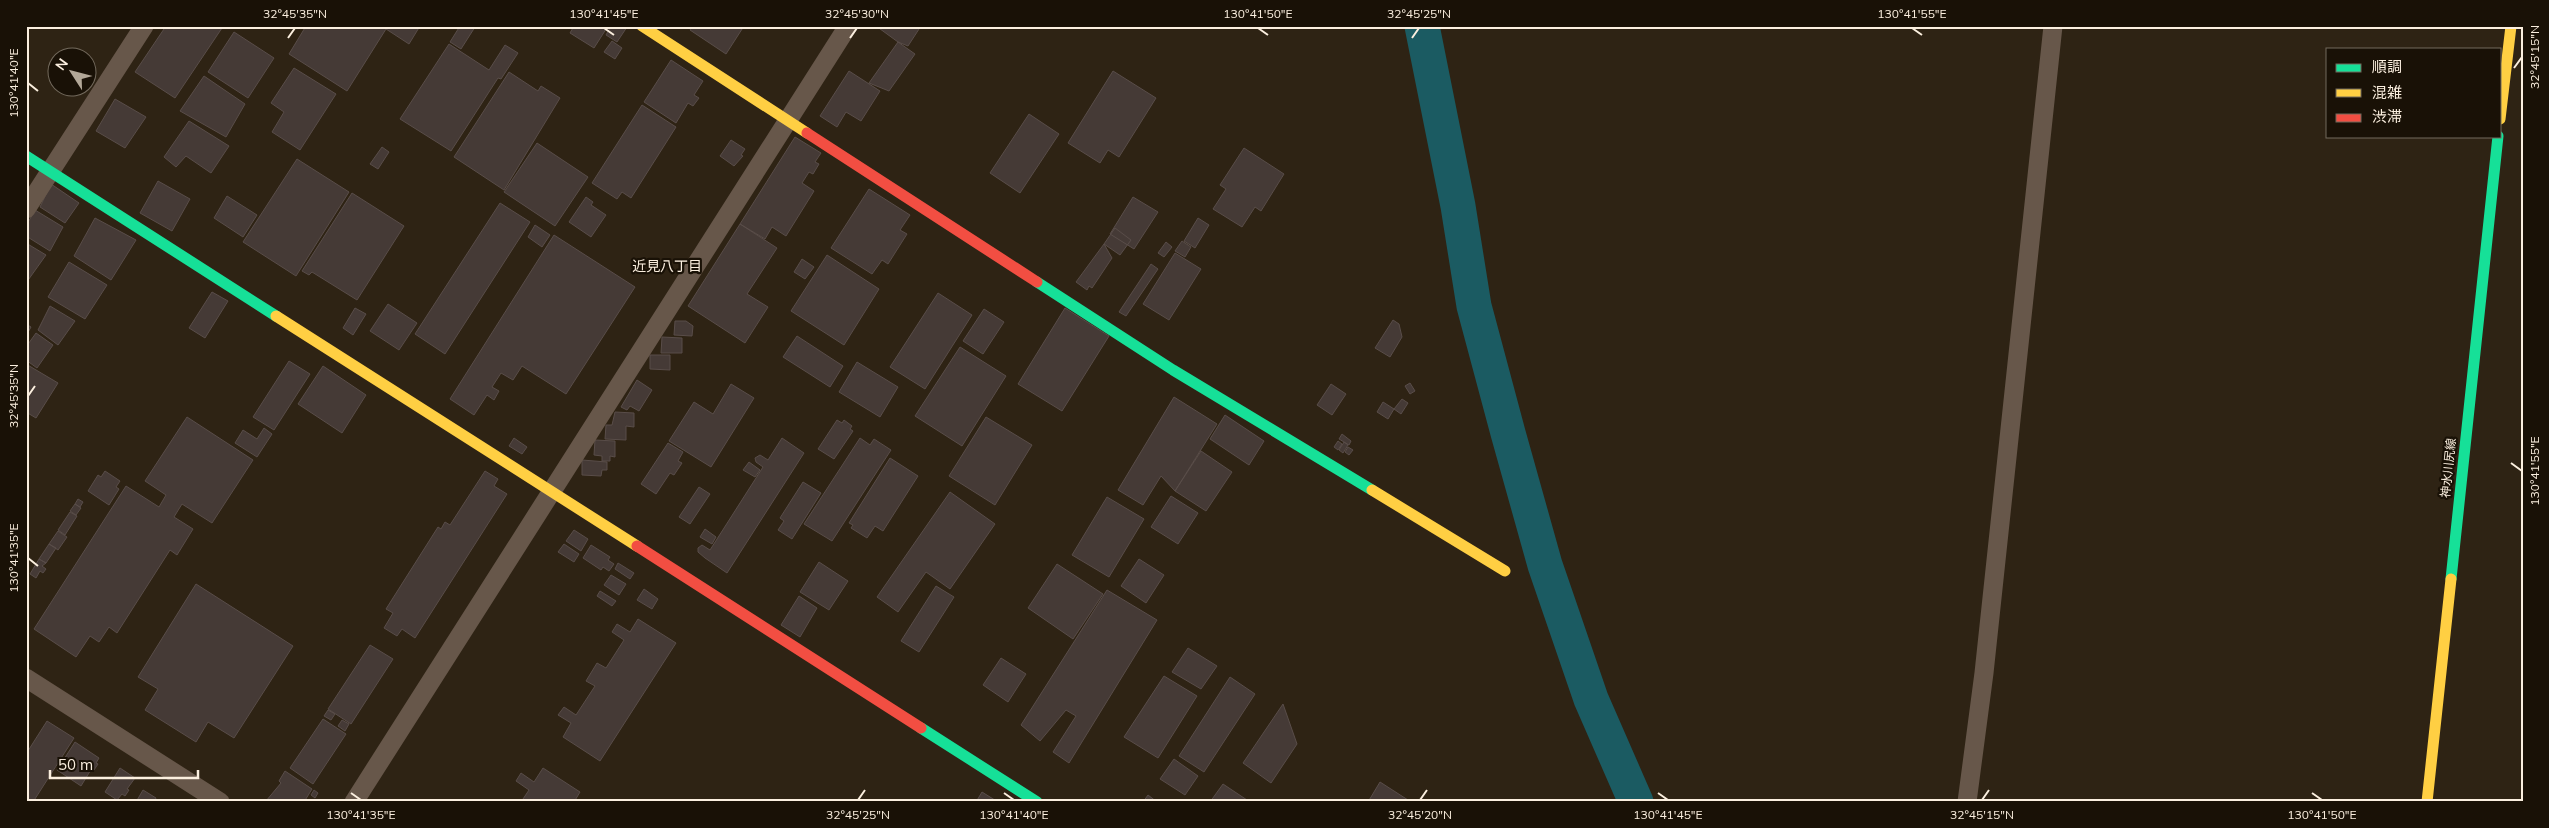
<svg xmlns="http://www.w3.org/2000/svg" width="2549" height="828" viewBox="0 0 2549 828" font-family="Mulish,'Noto Sans JP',sans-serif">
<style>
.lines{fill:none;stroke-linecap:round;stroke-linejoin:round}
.river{stroke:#1b5b62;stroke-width:35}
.building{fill:#453a36;stroke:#594d49}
.street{stroke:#67574a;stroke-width:19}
.fast{stroke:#16e098;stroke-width:11}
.slow{stroke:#ffcf43;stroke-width:11}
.jam{stroke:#f24e42;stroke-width:11}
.ticks{fill:none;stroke:#fbefdf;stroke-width:2}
.labels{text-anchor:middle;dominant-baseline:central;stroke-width:4.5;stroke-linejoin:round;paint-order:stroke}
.street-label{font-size:12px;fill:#fbefdf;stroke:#191106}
.neighbourhood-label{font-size:14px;fill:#fbefdf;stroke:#191106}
.neatline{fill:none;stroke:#fbefdf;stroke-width:2}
.ticks-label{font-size:12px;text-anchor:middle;fill:#fbefdf}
</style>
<rect width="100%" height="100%" fill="#2e2314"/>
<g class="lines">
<path class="river" d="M1422,26L1458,206L1474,306L1508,433L1545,565L1591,699L1636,802"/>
</g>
<path class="building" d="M166,26L222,28L175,98L135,72Z
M306,26H420L409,44L386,29L347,91L289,54Z
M460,26L475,27L461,49L450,42Z
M574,26H608L594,48L570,33Z
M611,26L627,27L617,42L606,35Z
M693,26H744L726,54L690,30Z
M876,26H921L908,46L898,42Z
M234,32L274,58L248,98L208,72Z
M612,41L622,48L615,59L604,52Z
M898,42L915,54L889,91L869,83Z
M449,44L489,70L505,45L518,53L501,79L498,78L451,151L400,119Z
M671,60L703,81L694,95L699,98L693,106L688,103L676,123L644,102Z
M294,68L336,94L300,150L272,132L284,112L271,103Z
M849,71L880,91L861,121L846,112L837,127L820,116Z
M1113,71L1156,98L1119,157L1108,150L1100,163L1068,143Z
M509,72L538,91L541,86L560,98L504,190L454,157Z
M204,76L245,104L226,137L180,111Z
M115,99L146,117L125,148L96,131Z
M642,105L676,127L631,198L622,192L617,199L592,183Z
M1029,114L1059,134L1020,193L990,173Z
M189,121L229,146L211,173L186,156L176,167L164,157Z
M795,137L821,153L815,162L819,164L813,174L809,172L802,183L814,191L786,236L772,227L765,239L740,224Z
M731,140L745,149L741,155L743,156L734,166L720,156Z
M537,143L588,177L555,226L504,192Z
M382,147L389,152L378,169L370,164Z
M1244,148L1284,174L1261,211L1255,207L1242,227L1213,209L1226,189L1220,185Z
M297,159L349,192L296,276L243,242Z
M158,181L190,199L172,231L140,213Z
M51,184L79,203L65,223L40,207Z
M869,189L910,215L900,230L907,234L888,264L882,260L872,274L831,248Z
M352,193L404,226L357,300L312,272L309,275L302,271Z
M227,196L257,215L243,237L214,218Z
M586,197L593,202L591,205L606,215L591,237L569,222Z
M1133,197L1158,212L1134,249L1110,234Z
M500,203L530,222L445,354L415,334Z
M35,210L63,227L50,251L26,236V226Z
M95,218L136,240L111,280L74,256Z
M1198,218L1209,225L1195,248L1184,241Z
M740,224L777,248L747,294L768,307L745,343L688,306Z
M535,225L550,235L542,247L528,237Z
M1115,228L1131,240L1120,255L1104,244Z
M554,235L635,287L566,394L522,366L513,380L501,373L492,387L499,391L494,400L487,395L474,415L450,399Z
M1182,241L1191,247L1185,257L1175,251Z
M1166,242L1172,247L1164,257L1158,253Z
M26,243L46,255L26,283Z
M1104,244L1112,258L1092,288L1089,286L1087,290L1076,282Z
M1175,253L1201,269L1169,320L1143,304Z
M827,255L879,289L844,345L791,311Z
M802,259L814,267L805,279L794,272Z
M69,262L107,285L85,319L48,297Z
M1151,264L1158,269L1126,316L1119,312Z
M212,292L228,301L205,338L189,328Z
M938,293L972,315L925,389L890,367Z
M388,304L417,323L399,350L370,331Z
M50,306L75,321L58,345L38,330Z
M355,308L366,314L353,335L343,328Z
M1065,308L1109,336L1062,411L1018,384Z
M984,309L1004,322L983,354L963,341Z
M1393,320L1399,324L1402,337L1390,357L1375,348Z
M675,321H686L693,326L692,336L674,335Z
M26,324L31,327L26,336Z
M36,333L53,345L37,368L26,360V347Z
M797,336L843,366L830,387L783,357Z
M662,337L682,338V353H661Z
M960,347L1006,376L962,446L915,416Z
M650,355H670V370L650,369Z
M289,361L310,374L274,430L253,417Z
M857,362L898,387L880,417L839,392Z
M26,364L58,383L36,418L26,412Z
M323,366L366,395L342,433L298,404Z
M637,380L652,390L639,411L630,406L627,410L621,407Z
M1410,383L1415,391L1410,394L1405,386Z
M731,384L754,398L711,467L669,441L694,402L713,414Z
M1331,384L1346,394L1332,415L1317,405Z
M1174,397L1217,424L1175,491L1161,476L1143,505L1118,490Z
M1402,399L1408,403L1401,414L1394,409Z
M1383,402L1394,409L1388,419L1377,412Z
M615,412L634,413V427L626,426V440L605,439L606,425H612Z
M1225,415L1264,441L1249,465L1210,439Z
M187,417L253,460L212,523L182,504L174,517L193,529L177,555L170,550L117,633L109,627L99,642L90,636L76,657L34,629L126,486L159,507L166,495L145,481Z
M986,417L1032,445L995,505L949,476Z
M837,420L842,423L844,420L852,426L850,429L853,431L834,459L818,449Z
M264,428L272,434L257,457L235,443L243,430L257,439Z
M1342,434L1351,441L1349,445L1339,439Z
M514,438L527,447L522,454L509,446Z
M782,438L804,453L727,573L705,558L698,552V548L702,545L710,550L763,467L756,462L755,458L760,455L768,460Z
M860,438L870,445L874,439L891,450L832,541L804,524Z
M595,440L615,441V457L610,456V461H602V456L594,455Z
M1338,441L1342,444L1338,450L1334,447Z
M1344,442L1348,445L1343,453L1339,450Z
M668,443L683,452L678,461L682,463L674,475L670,473L656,494L641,484Z
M1348,447L1353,450L1349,455L1345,452Z
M1201,451L1232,472L1206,511L1175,491Z
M890,458L918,476L883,531L875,526L867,538L851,528L853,525L849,523Z
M582,460L607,462V470H602L601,476L582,475Z
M749,462L760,470L755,477L743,470Z
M105,471L120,481L116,487L119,489L109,505L88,491L98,475L101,477Z
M485,471L498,479L494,486L507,494L415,638L402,629L397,636L384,628L393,613L386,609L438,527L441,529L445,522L450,525Z
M803,482L821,493L792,539L778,530L784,521L780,518Z
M699,487L710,494L690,524L679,517Z
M950,492L995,524L950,589L926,572L898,612L877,597Z
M1171,496L1198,513L1178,544L1151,527Z
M1107,497L1144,519L1109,577L1072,555Z
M78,499L83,502L80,507L75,504Z
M75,504L81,508L76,515L70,511Z
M70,512L77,516L65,535L58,530Z
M705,529L716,537L712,544L700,537Z
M574,530L588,539L581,551L566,541Z
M58,531L67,537L58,550L49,544Z
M49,544L56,548L46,563L39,559Z
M564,544L579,554L574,562L558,552Z
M591,545L610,557L608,560L614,564L609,571L603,567L601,570L583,558Z
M39,559L46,563L42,566L46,569L43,573L40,571L36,578L30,574Z
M1139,559L1164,575L1146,603L1121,586Z
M819,562L848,581L829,610L800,592Z
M618,563L634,573L630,579L615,569Z
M1057,564L1103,594L1073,639L1028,608Z
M611,575L626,584L619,595L604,585Z
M196,584L293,646L234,738L208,722L196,742L145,710L158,689L138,677Z
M936,586L954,597L919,652L901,641Z
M644,589L658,599L652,609L637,600Z
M1107,590L1157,620L1069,763L1053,752L1076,716L1066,710L1040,741L1021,725Z
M600,591L616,601L612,606L597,596Z
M799,596L817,608L800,637L781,625Z
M638,619L676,643L600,761L563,737L571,723L558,715L564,707L576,715L595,686L586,681L597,663L606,668L624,640L612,632L617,624L630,632Z
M370,645L393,659L351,724L328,709Z
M1188,648L1217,666L1201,689L1172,672Z
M1001,658L1026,674L1008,702L983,685Z
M1164,676L1197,696L1158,758L1124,737Z
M1230,677L1255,694L1204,772L1179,756Z
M1283,704L1297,744L1271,783L1243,763Z
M328,710L335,714L331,720L324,716Z
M323,719L346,734L313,784L290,768Z
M342,720L349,724L345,731L338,726Z
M47,721L74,738L33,802H26V754Z
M75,742L99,758L96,763L98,764L94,770L92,768L81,786L57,770Z
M1174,759L1198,776L1185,795L1160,779Z
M120,768L135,778L127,789L129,790L125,796L122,794L117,800L105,792Z
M543,768L580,792L574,802H521L529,790L516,781L521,773L534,782Z
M285,771L312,789L304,802L266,801L281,783L279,781Z
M1380,782L1408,800L1407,802H1368Z
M1223,784L1250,802H1210Z
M143,790L156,798L154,802H136Z
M314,790L318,793L315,798L311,795Z
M982,792L998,802H976Z
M1148,795L1157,802H1143Z"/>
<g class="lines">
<path class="street" d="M26,209L144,26
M26,678L220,802
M354,802L848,26
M1967,802L1984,673L2053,26"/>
<path class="fast" d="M26,156L276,316
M1037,282L1173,370L1372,490
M2451,579L2498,136
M921,728L1037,802"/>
<path class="slow" d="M642,26L807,133
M2500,119L2511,26
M276,316L637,546
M1372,490L1505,571
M2427,802L2451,579"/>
<path class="jam" d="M807,133L1037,282
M637,546L921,728"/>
</g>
<path class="ticks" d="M604,28L614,35M1258,28L1268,35M1912,28L1922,35M288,38L295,28M850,38L857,28M1412,38L1419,28M2514,68L2522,57M28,83L38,91M28,396L35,386M2511,463L2522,471M28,558L38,566M351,793L361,800M1004,793L1014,800M1658,793L1668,800M2312,793L2322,800M858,800L865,790M1420,800L1427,790M1982,800L1989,790"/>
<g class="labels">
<g class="street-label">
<text transform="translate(2448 468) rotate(-84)">神水川尻線</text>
</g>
<g class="neighbourhood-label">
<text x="667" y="266">近見八丁目</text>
</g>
</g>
<rect width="2549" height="828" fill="none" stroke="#191106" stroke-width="55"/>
<rect x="2326" y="48" width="175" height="90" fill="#191106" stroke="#736a5d"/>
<rect x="2336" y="64" width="25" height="8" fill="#16e098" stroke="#736a5d"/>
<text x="2372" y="72" font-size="15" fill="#fbefdf">順調</text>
<rect x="2336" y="89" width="25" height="8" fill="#ffcf43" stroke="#736a5d"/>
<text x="2372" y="98" font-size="15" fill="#fbefdf">混雑</text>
<rect x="2336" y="114" width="25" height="8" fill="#f24e42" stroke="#736a5d"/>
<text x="2372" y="122" font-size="15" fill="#fbefdf">渋滞</text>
<g transform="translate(72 72) rotate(306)"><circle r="24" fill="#191106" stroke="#736a5d"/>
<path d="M0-4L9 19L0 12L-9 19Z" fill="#b3a898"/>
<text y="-8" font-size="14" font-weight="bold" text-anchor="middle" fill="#fbefdf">N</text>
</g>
<path d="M50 770v8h148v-8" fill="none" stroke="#fbefdf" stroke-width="2.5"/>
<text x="58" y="770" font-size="15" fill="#fbefdf" stroke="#191106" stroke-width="4" paint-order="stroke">50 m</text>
<rect x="28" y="28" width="2494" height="772" class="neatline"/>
<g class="ticks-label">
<text x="295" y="18">32°45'35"N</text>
<text x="604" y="18">130°41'45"E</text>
<text x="857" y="18">32°45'30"N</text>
<text x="1258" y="18">130°41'50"E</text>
<text x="1419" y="18">32°45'25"N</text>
<text x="1912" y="18">130°41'55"E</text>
<text transform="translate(2535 57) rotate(-90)" y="4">32°45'15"N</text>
<text transform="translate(14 83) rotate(-90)" y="4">130°41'40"E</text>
<text transform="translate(14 396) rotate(-90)" y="4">32°45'35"N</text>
<text transform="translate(2535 471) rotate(-90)" y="4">130°41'55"E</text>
<text transform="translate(14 558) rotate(-90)" y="4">130°41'35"E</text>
<text x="361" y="819">130°41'35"E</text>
<text x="858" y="819">32°45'25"N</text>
<text x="1014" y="819">130°41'40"E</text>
<text x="1420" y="819">32°45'20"N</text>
<text x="1668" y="819">130°41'45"E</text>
<text x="1982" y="819">32°45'15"N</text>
<text x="2322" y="819">130°41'50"E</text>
</g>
</svg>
